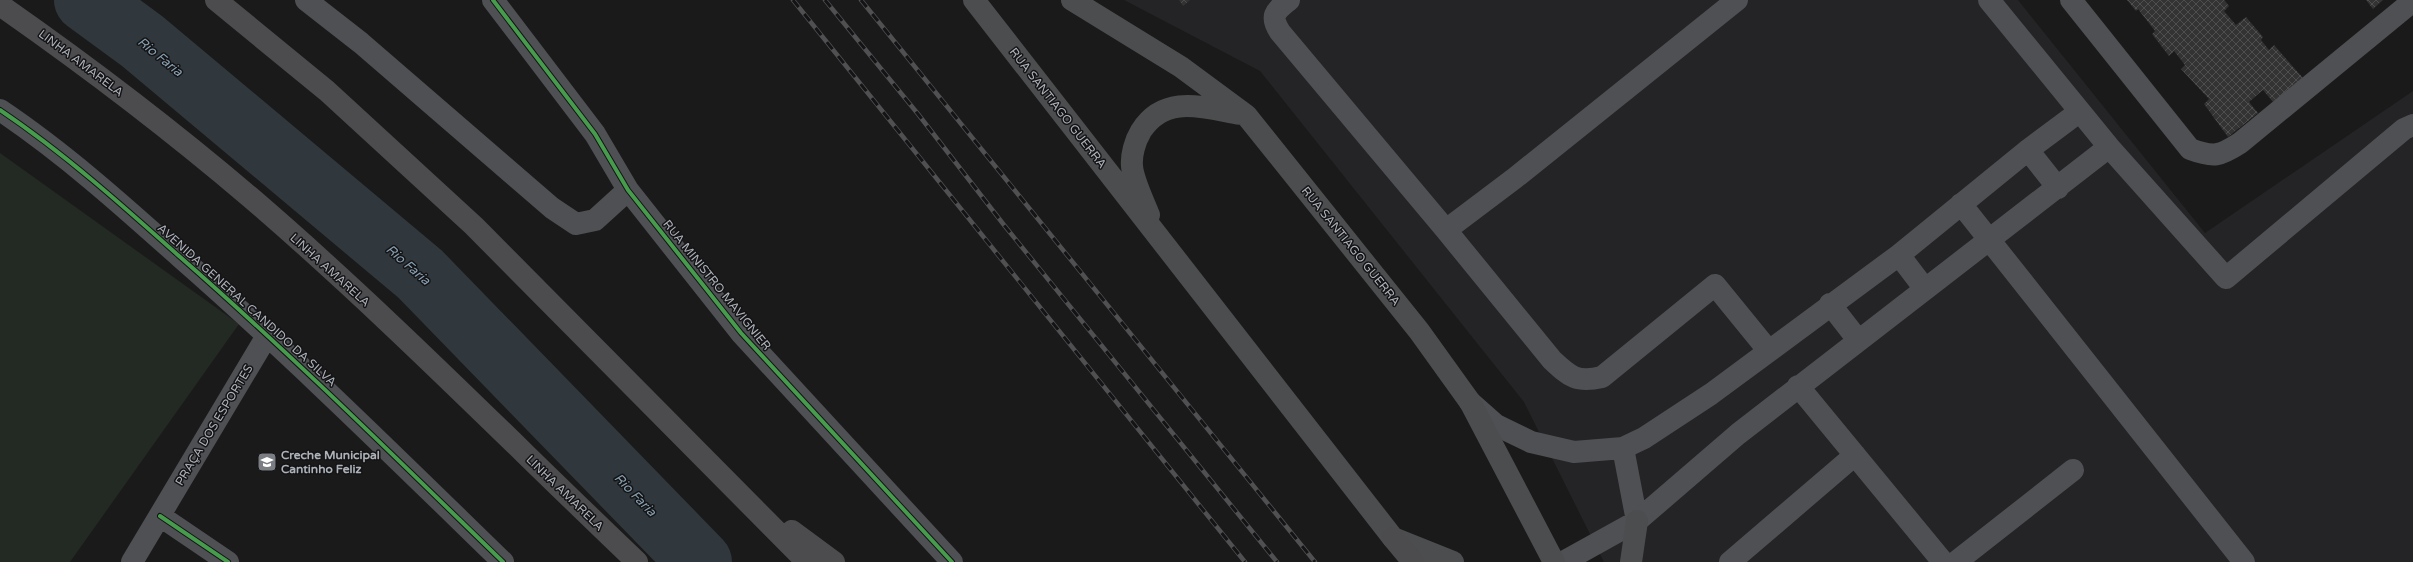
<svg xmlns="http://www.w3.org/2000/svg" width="2413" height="562" viewBox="0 0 2413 562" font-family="'Varela Round',sans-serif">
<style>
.built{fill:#242426}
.grass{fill:#232923}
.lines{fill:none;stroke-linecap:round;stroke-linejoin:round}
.river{stroke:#30383d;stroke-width:64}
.building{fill:url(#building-cross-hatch)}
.minor{stroke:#4f5053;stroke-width:22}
.major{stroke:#4c4d4f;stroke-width:22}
.highway{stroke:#4c4c4f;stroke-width:22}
.rail-casing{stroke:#505052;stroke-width:4.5}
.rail{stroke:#141416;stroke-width:3;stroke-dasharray:9;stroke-linecap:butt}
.cycleway-casing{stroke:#141416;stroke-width:6}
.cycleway{stroke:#469c4c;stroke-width:4}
.labels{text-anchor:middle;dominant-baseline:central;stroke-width:3;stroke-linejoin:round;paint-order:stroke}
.street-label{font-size:12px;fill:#adb2b9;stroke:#141416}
.poi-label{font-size:12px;font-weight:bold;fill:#adb2b9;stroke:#141416;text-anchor:start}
.water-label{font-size:13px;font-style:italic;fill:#88a0b1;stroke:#141416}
</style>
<defs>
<pattern id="building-cross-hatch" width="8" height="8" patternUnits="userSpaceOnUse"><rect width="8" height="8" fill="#333334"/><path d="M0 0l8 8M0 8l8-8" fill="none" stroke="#4e4e4f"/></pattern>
</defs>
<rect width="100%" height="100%" fill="#1a1a1a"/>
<path class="built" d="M1124,0H2018L2205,233L2413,91V562H1604L1524,402L1260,71Z"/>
<path class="grass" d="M0,153L239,324L70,562H0Z"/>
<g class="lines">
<path class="river" d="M86,0L142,41L420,274L700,562"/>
</g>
<path class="building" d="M1179,0H1190L1183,6Z
M2127,0H2224L2229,6L2224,11L2236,25L2246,17L2263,37L2261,40L2269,50L2274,45L2303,78L2273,102L2263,90L2257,95L2249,102L2258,113L2228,137L2204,104L2209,99L2181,69L2185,65L2174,51L2169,56L2152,34L2155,31L2138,9L2136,11Z
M2366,0H2383L2373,9Z"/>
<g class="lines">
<path class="minor" d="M306,0L361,43L552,208L576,224L595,220L628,190
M493,0L595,134L628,190L741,333L952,562
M1289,0C1276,11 1269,15 1280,32L1446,230L1552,360C1570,377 1577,383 1602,377L1715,285L1768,350
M1989,0L2109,147L2226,278L2404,129L2413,125
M2071,0L2190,149C2214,158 2220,156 2240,143L2413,1
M0,110C64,153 122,205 179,256C291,354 397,459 503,562
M2028,150L2058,188
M1961,204L2244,562
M1446,230L1515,178L1737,0
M1899,255L1925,289
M1830,304L1858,340
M1798,386L1943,562
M1470,402L1496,425L1531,442L1574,452L1623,448L1644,438L1711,394L1899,255L2028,150L2079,112
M1623,448L1637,521
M160,516L228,562
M132,562L268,334
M1563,562L1637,521L1738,434L2109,147
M1730,562L1855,455
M1956,562L2073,470"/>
<path class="major" d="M974,0L1393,538L1453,562
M1072,0L1181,67L1246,115L1419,331L1470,402L1554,562
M1149,215C1144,202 1133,180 1132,166C1131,155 1135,141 1141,131C1165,93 1205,108 1241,114
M1631,562L1637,521"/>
<path class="highway" d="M216,0L327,91L474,226L807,562
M0,5C86,65 170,129 250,197C384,312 509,440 637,562
M792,531L834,562
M1393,538L1413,562"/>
<defs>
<path id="rail" d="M793,0L1245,562
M825,0L918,114L1004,225L1277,562
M861,0L1315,562"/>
</defs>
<use href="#rail" class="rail-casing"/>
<use href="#rail" class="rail"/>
<defs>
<path id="cycleway" d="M493,0L595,134L628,190L741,333L952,562
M0,110C64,153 122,205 179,256C291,354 397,459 503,562
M160,516L228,562"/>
</defs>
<use href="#cycleway" class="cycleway-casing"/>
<use href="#cycleway" class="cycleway"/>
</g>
<defs>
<symbol id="school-square" viewBox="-11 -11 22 22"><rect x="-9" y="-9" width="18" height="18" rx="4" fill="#7a7d81" stroke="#141416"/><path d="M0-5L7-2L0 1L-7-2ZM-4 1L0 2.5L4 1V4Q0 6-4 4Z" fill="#fff"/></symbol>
</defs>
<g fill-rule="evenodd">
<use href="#school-square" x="256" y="451" width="22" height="22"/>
</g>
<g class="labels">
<g class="street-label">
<text transform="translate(81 63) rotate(37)">LINHA AMARELA</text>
<text transform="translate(1058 108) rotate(52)">RUA SANTIAGO GUERRA</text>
<text transform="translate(1351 246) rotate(51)">RUA SANTIAGO GUERRA</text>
<text transform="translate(330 270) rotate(42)">LINHA AMARELA</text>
<text transform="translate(717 285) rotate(51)">RUA MINISTRO MAVIGNIER</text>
<text transform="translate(247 305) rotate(42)">AVENIDA GENERAL CANDIDO DA SILVA</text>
<text transform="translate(214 425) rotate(-59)">PRAÇA DOS ESPORTES</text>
<text transform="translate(565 493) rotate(44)">LINHA AMARELA</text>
</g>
<g class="poi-label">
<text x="281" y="455">Creche Municipal<tspan x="281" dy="14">Cantinho Feliz</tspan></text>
</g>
<g class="water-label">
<text transform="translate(160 57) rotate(39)">Rio Faria</text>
<text transform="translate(408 265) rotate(41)">Rio Faria</text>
<text transform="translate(635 495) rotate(46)">Rio Faria</text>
</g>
</g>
</svg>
